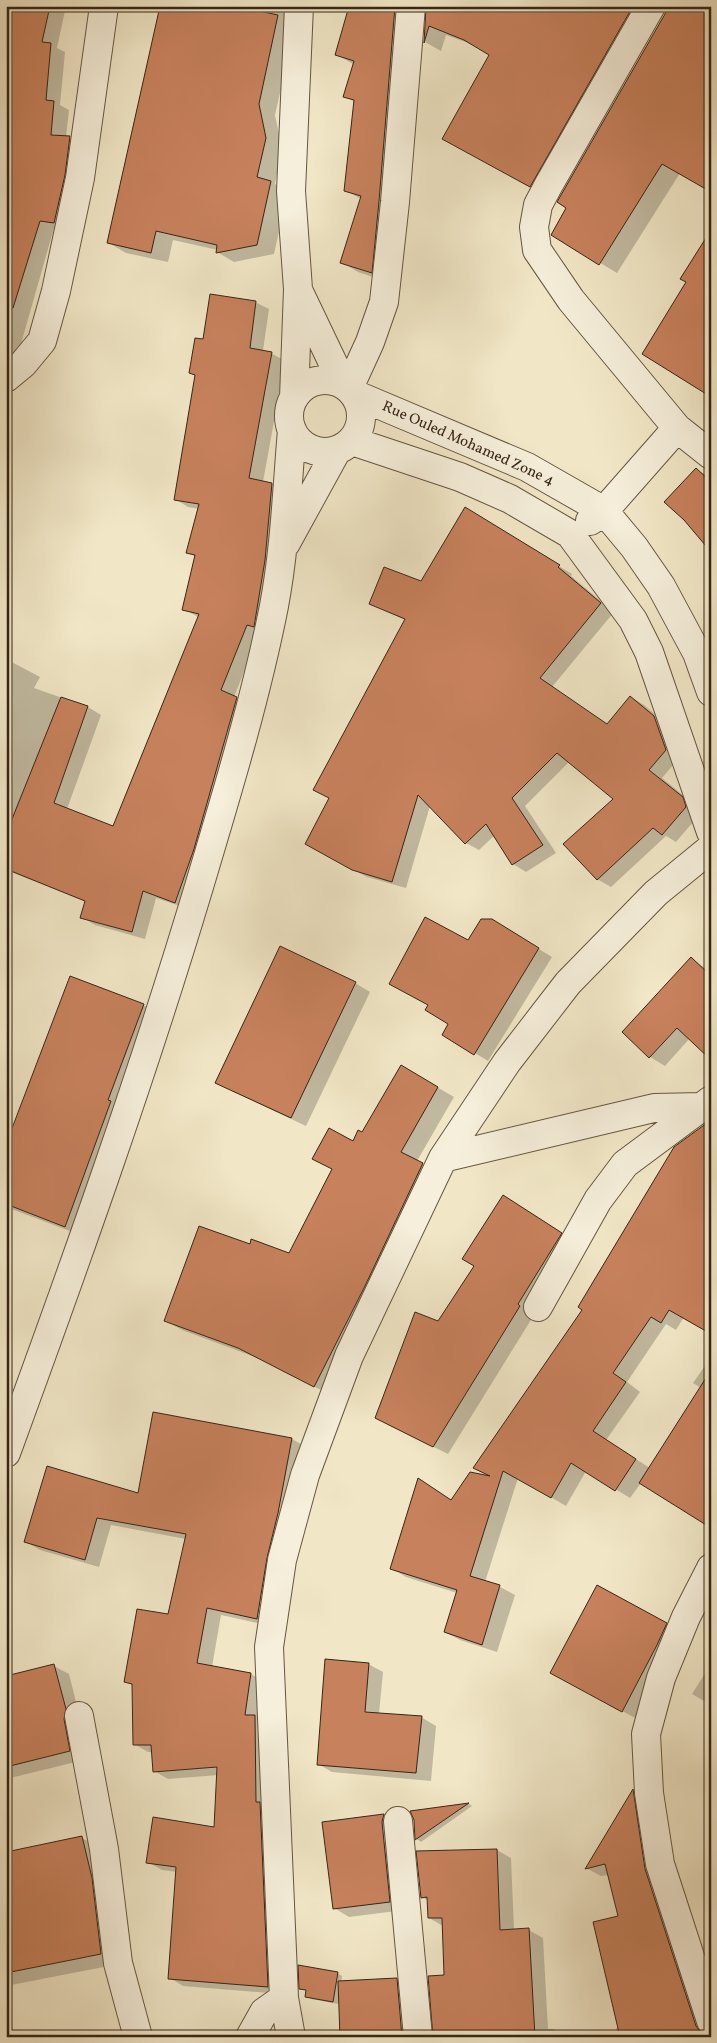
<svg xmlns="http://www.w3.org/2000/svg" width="717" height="2043" viewBox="0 0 717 2043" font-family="Vollkorn,serif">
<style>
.shadow{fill:#0003}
.building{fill:#c7815d;stroke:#362516}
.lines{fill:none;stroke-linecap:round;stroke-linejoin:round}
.minor-casing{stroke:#655642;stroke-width:30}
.minor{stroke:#f6efdb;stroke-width:28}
.labels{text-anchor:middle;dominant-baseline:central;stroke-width:4;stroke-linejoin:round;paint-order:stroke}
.street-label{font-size:15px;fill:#362516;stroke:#f6efdb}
</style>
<rect width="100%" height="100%" fill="#f1e7c7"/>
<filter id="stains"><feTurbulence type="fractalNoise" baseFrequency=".004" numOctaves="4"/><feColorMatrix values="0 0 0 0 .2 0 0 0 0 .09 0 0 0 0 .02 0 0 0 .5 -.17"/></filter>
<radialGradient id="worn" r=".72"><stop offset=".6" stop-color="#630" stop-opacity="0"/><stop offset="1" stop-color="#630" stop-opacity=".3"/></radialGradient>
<path class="shadow" d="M6,6H66L57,48L65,52L60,105L69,110L66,137L84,146L69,230L54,228L13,372L6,380Z
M161,6H292L295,27L275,115L282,148L275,184L288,192L274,254L234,262L217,252L218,250L173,240L168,262L126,253L109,243Z
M351,6H416L388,282L358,272L341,262L361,199L345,190L355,102L345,96L353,64L336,54Z
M428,6H656L547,196L461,149L490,55L479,47L446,35L441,51L425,42Z
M711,6L680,173L617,273L552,234Z
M255,302L269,309L263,351L271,353L285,361L263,482L272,484L285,492L260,632L234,697L250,706L189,909L156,898L145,939L95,925L82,917L86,902L6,870V659L40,677L34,688L88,707L101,715L67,809L114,827L198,617L184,609L196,557L188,552L199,509L188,507L175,499L196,376L190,373L204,341Z
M696,469L711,478V550Z
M479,517L572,574L571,576L614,612L552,687L608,725L631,697L644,705L668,725L679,758L662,778L696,806L699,815L676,842L666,836L611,887L597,879L615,798L570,761L525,806L556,853L526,872L513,864L495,835L479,850L466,843L430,806L406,888L367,877L320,852L331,798L405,620L371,604L421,583Z
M506,929L552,957L488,1061L475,1053L450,1023L468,942Z
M692,959L711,972V1055L690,1038L665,1066L650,1057L623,1032Z
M355,983L370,992L306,1126L232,1091Z
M143,1005L162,1015L83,1236L6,1207V1148Z
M401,1066L454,1097L417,1161L439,1173L331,1395L255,1357L182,1330L166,1321L250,1246L290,1255L354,1143L362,1134Z
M675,1148L684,1317L676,1330L666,1324L627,1382L640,1392L606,1440L650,1468L701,1388L693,1383L711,1357V1526L641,1483L630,1498L586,1471L566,1506L518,1478L485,1582L500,1587L515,1595L497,1652L460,1640L445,1632L457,1593L406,1577L391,1568L452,1501L493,1478L584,1309Z
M518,1205L575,1242L534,1315L448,1454L391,1426L439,1323Z
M154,1413L292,1439L306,1447L271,1626L221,1615L212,1667L251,1674L265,1682L281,1994L183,1986L170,1978L177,1872L162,1870L148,1862L215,1828L218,1775L168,1779L154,1771L152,1752H148L134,1744V1686L125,1681L169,1616L186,1539L111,1525L99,1567L40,1550L26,1542L139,1494Z
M666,1624L681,1632L637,1719L566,1681Z
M368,1664L383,1672L379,1714L421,1717L436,1726L431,1781L332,1772L318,1764Z
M711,1664V1705L692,1694Z
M54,1666L69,1674L80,1718L84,1760L6,1779V1678Z
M634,1791L648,1799L660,1878L711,2037H618L616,2028H619V1917L609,1875L601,1876L586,1868Z
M469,1804L472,1806L421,1842L417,1839L415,1819L411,1812Z
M384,1816L398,1824L404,1910L349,1917L334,1908L323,1824Z
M82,1838L100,1848L119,1964L6,1986V1853Z
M497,1850L511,1858L514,1930H529L543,1938L548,2029H553L567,2037H435L446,1977L443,1926L429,1918V1901L422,1897L418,1852Z
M337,1973L342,1976L341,1982L397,1979L411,1987L415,2037H342L339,1998L338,2004L311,1999L306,1996L307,1991L300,1988Z"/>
<path class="building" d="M6,6H50L42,42L51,43L46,100L54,101L51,135L70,136L65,175L54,223L40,221L13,308L6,307Z
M160,6H236L278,15L259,104L266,138L257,177L271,181L257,245L216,253L217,245L156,231L151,253L107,243Z
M349,6H395L379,201L372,273L340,263L361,196L344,191L354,100L343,97L354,61L335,55Z
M426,6H633L530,187L442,139L489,55L464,40L429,26L424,43Z
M667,6H711V192L662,164L599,265L551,235L566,208L557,202L665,14Z
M711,230V397L642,354L686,282L680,279Z
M210,294L256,301L250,348L272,352L249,478L272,483L265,560L254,627L247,625L221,690L237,697L194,849L175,903L143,891L132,932L80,918L85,901L6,869V834L61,697L88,706L54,803L113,826L199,614L182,610L195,555L186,553L199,504L174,500L195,375L189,373L195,338L203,339Z
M696,468L711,482V552L684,520L664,502Z
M465,507L560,565L558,567L601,603L540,678L607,724L630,696L654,716L666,750L649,770L683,797L686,807L662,835L653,828L597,880L563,844L613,799L557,753L512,798L543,845L512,865L486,824L465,844L418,795L392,882L352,870L305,844L329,798L313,790L405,619L369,604L384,567L421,581Z
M425,917L468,940L481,919H492L539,948L474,1055L442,1035L448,1024L425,1010L428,1005L389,984Z
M280,946L356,982L291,1118L215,1083Z
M691,957L711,976V1060L677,1028L649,1058L622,1032Z
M70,976L144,1004L108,1100L111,1101L65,1227L6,1204V1144Z
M401,1065L438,1087L401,1152L423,1163L365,1286L314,1387L238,1348L164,1321L199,1226L250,1244L251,1239L289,1253L332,1169L312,1159L329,1128L353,1141L358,1130L362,1132Z
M711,1120V1334L669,1310L661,1323L651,1317L613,1373L626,1382L593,1431L636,1459L615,1491L571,1463L551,1498L503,1471L470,1576L500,1585L482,1645L444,1632L457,1590L390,1569L418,1478L451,1500L470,1472L490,1476L473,1468L582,1310L578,1307L674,1147Z
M503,1195L562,1233L518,1304L520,1306L433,1447L375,1418L415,1312L438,1321L474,1266L462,1259Z
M711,1370V1528L639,1483Z
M153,1412L292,1438L278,1513L267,1558L257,1619L207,1608L197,1663L251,1673L245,1715H255L256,1802H260L268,1987L168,1979L176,1867L146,1863L153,1817L214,1827L217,1767L153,1772L151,1745H133L132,1684L124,1682L137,1609L168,1614L186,1534L97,1518L85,1560L24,1542L47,1466L138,1493Z
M597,1585L667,1623L657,1645L622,1712L550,1673Z
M325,1659L369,1663L365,1712L422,1716L416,1773L317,1765Z
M54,1664L66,1709L64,1719L70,1751L6,1767V1676Z
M633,1789L645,1869L696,2026L701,2033L711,2037H620L593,1922L618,1916L605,1864L585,1869Z
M469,1803L415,1840L414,1820L410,1811Z
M384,1814L382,1822L390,1902L333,1909L322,1822Z
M82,1836L92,1878L101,1954L6,1973V1852Z
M497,1849L500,1930L529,1928L535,2037H433L428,1976L444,1975L442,1918H428L427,1897L421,1898L416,1851Z
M298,1965L338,1972L333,2002L305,1997L306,1990L299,1989Z
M397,1978L402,2037H340L338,1981Z"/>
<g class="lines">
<defs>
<path id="minor" d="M651,6L548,186L538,205L534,227L537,250L571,300L677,428L711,455
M299,292L343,384
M6,378L23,364L42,341L56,291L80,178L104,6
M289 416a36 36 0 1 1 72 0a36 36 0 1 1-72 0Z
M349,388L370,342L384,302L395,202L411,6
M354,394L527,467L604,511L634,547L661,586L697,653L711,692
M294,398L298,289L291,191L299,6
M352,441L460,477L510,499L570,534L633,620L649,652L711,832
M590,521L604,511L677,428
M286,543L337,450
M443,1158L654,1108L702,1107
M538,1307L598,1200L625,1164L711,1100
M6,1453C74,1267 141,1080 198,890C226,796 255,702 274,606C285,548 287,488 292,430
M711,1568L686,1617L661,1678L646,1734L649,1793L660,1864L711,2021
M79,1716L104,1849L118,1963L138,2037
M398,1821L418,2037
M250,2037L264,2012L284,1998
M291,2037L284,1998L269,1647L282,1560L305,1475L349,1356L443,1158L507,1062L568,983L656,893L711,848"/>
</defs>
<use href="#minor" class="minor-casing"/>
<use href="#minor" class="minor"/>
</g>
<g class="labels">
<g class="street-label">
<text transform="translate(468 444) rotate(24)">Rue Ouled Mohamed Zone 4</text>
</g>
</g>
<rect width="717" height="2043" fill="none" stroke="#f1e7c7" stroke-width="25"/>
<rect x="8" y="8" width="702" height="2028" fill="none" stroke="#362516" stroke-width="2.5"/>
<rect x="12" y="12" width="692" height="2018" fill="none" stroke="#362516"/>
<rect width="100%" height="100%" filter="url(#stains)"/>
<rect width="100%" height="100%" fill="url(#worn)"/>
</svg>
